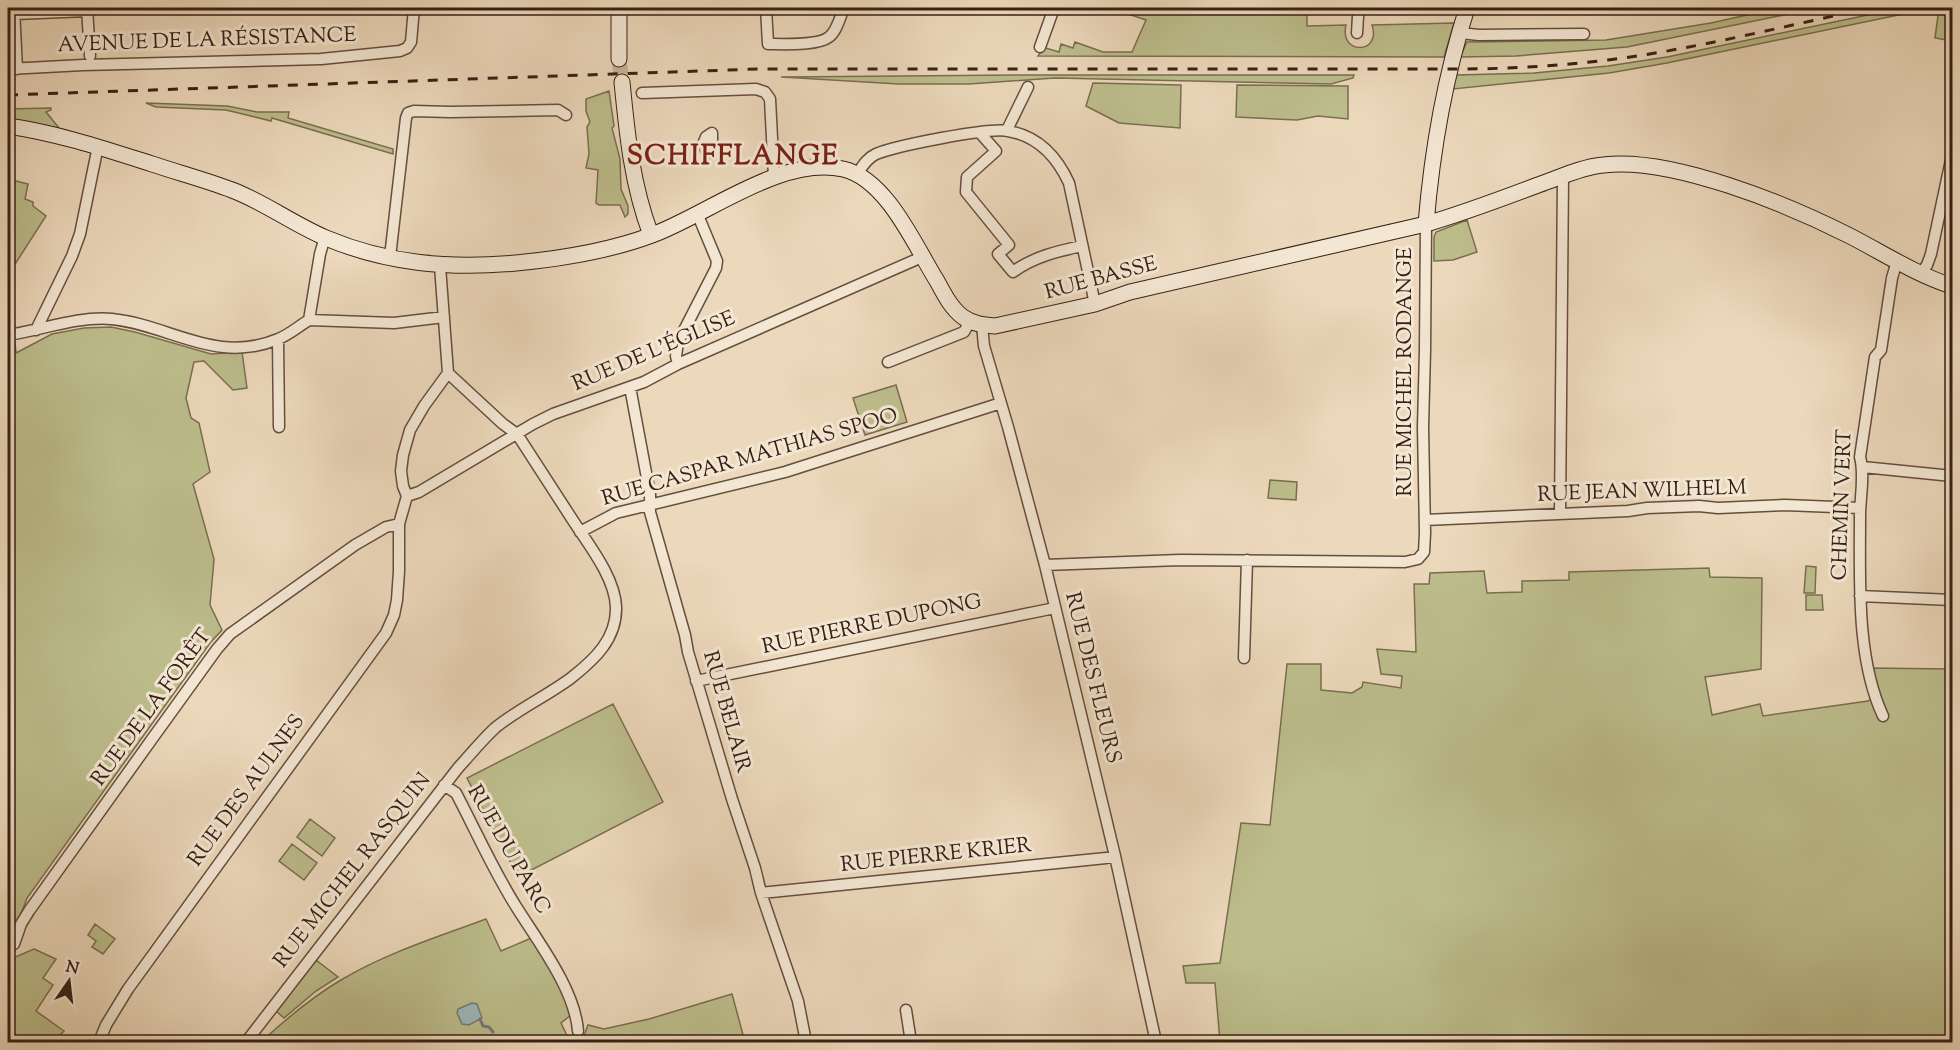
<svg xmlns="http://www.w3.org/2000/svg" width="1960" height="1050" viewBox="0 0 1960 1050" font-family="'Sorts Mill Goudy',serif">
<style>
.green{fill:#bdbd8c;stroke:#7a6e50;stroke-width:1.5}
.water{fill:#9eb7bc;stroke:#747b79;stroke-width:1.5}
.lines{fill:none;stroke-linecap:round;stroke-linejoin:round}
.stream{stroke:#747b79;stroke-width:3}
.secondary-tunnel{stroke:#c8b39a;stroke-width:15;stroke-dasharray:15 8;stroke-linecap:butt}
.street-casing{stroke:#644e3e;stroke-width:13}
.secondary-casing{stroke:#362015;stroke-width:17}
.street{stroke:#f3e6d3;stroke-width:10}
.secondary{stroke:#f3e6d3;stroke-width:15}
.rail{stroke:#362015;stroke-width:3;stroke-dasharray:10 10;stroke-linecap:butt}
.labels{text-anchor:middle;dominant-baseline:central;stroke-width:6;stroke-linejoin:round;paint-order:stroke}
.street-label{font-size:21px;fill:#362015;stroke:#f3e6d3}
.district-label{font-size:27px;font-weight:bold;letter-spacing:1.5px;fill:#7a1f14;stroke:#f3e6d3}
</style>
<rect width="100%" height="100%" fill="#ecd8bb"/>
<filter id="stains"><feTurbulence type="fractalNoise" baseFrequency=".00333" numOctaves="4"/><feColorMatrix values="0 0 0 0 .2 0 0 0 0 .09 0 0 0 0 .02 0 0 0 .5 -.17"/></filter>
<radialGradient id="worn" r=".72"><stop offset=".6" stop-color="#630" stop-opacity="0"/><stop offset="1" stop-color="#630" stop-opacity=".3"/></radialGradient>
<path class="green" d="M1114,8H1307V26L1346,25C1339,56 1382,54 1372,25L1454,23L1444,57L1038,56L1040,53L1046,48L1059,52L1061,44L1073,48L1075,42L1103,52H1132L1146,20L1113,9Z
M1778,8H1818L1627,47L1516,56L1460,57L1467,42L1606,40L1711,23Z
M1901,8H1932L1667,63L1609,73L1453,89L1456,75L1534,73L1608,66L1667,57Z
M1939,8H1952V41L1935,38Z
M1030,75H1354L1353,78L1331,84L1055,78L969,84H899L781,77Z
M1093,83L1181,85L1180,128L1119,123L1086,106Z
M1237,85L1348,86V119L1318,116L1297,120L1236,117Z
M609,91L614,126L612,128L620,159L621,189L628,206V214L625,217L620,205H599L596,203L598,170L586,168L589,154L587,127L590,122L586,111V99Z
M146,103L227,106L257,112H289L288,118L393,149V154L272,118L271,121L226,110L156,107Z
M51,108V110L46,112L59,128L8,121V109Z
M8,179L28,184L25,199L33,202V206L46,216L10,272H8Z
M1467,220L1477,252L1453,260L1434,261V237L1436,232Z
M111,327L135,332L211,354L242,352L247,388L233,390L204,361L194,362L186,398L191,418L199,423L210,472L193,484L214,559L210,605L222,630L210,643L27,898L8,949V337L15,343L16,353L52,334L84,328Z
M896,385L907,422L865,435L853,398Z
M1270,480L1297,482L1296,500L1268,498Z
M1806,566L1816,567L1815,593H1804Z
M1709,568L1710,577L1762,578L1761,669L1705,677L1712,715L1760,704L1763,716L1868,701L1874,697L1868,668L1952,669V1042L1220,1041L1215,983H1186L1183,966L1220,963L1241,823L1270,825L1287,664H1321V690L1352,693L1362,687L1363,682L1401,688L1402,676L1381,674L1377,649L1416,652L1414,584H1429L1430,573L1484,571L1487,593L1522,592V581L1569,580V572Z
M1806,595H1822L1823,610H1806Z
M613,704L663,802L518,877L467,778Z
M310,819L335,838L322,856L297,837Z
M292,844L317,863L304,880L279,861Z
M486,919L501,951L536,936L576,1011L561,1023L570,1042H261C286,1019 312,997 341,980C386,953 438,937 486,919Z
M95,924L115,939L103,954L92,947L96,941L88,935Z
M34,949L56,959L43,978L53,985L36,1011L64,1031L53,1042H8V952L13,958Z
M316,960L338,977L316,991L284,1018L276,1011Z
M732,994L745,1042H582L588,1025L604,1029L649,1019Z"/>
<path class="water" d="M472,1003L477,1004L482,1018L469,1025L462,1024L457,1013L458,1009Z"/>
<g class="lines">
<path class="stream" d="M480,1019L483,1026L489,1027L493,1032"/>
<path class="secondary-tunnel" d="M619,59L622,82"/>
<defs>
<path id="street" d="M14,8L17,69
M87,8L90,56
M766,8L768,44C782,44 818,46 829,37C837,31 840,17 844,8
M15,14L87,11
M1357,33L1358,16L1361,8
M1460,33L1479,35L1584,34
M1040,47L1054,8
M8,69L83,65L321,59L400,51L407,48L411,42L414,8
M642,93L756,89L765,92L770,99L774,177
M1007,130L1028,87
M712,133V153L706,150L703,144L706,137Z
M980,133L996,151L967,177L966,192L1009,245L998,254L1013,272C1033,257 1058,251 1082,246
M857,174C862,167 867,158 876,154C895,146 989,127 1008,131C1038,136 1057,157 1069,183L1095,304
M390,257L406,118L408,113L414,111L450,112L558,110L566,115
M1921,273L1927,265L1931,254L1951,160L1952,158
M309,320L394,323L444,317
M982,325L984,346L1008,427L1045,565L1115,856L1156,1042
M36,330L72,256L80,234L98,146
M8,335C42,330 77,316 112,319C170,325 217,365 278,339C289,335 299,326 309,320L320,254L325,237
M278,339L279,427
M888,362L964,332L970,321
M678,364L676,356L678,342L716,268L717,261L697,213
M630,387L650,494V512L685,635L688,652L732,799L755,868L761,893L798,1001L806,1042
M1863,467L1952,476
M407,496L419,492L533,424L553,414L644,382L678,364L922,257
M1560,514L1563,176
M1425,520L1628,511L1647,508L1699,506L1718,508L1785,505L1860,508
M580,532L616,513L785,472L1001,403
M1045,565L1180,560L1405,562L1418,559L1424,552L1425,533L1423,427L1425,350L1426,224
M1860,596L1952,600
M1244,658L1247,560
M696,681L1055,608
M1883,716C1856,658 1860,580 1860,516C1860,497 1865,475 1860,457L1875,357L1881,350L1892,278L1897,261
M444,785L456,793C476,831 494,872 517,908C539,943 575,990 578,1031
M761,893L1106,858L1115,856
M14,944L21,924L29,911L152,739L217,649L230,634L355,545L386,527L399,524
M906,1010L911,1042
M99,1042L106,1025L128,989L386,633L394,615L397,600L399,571V524L407,496L403,486L401,471L403,455L410,430L424,406L448,373L440,266
M246,1042L458,768C470,755 482,740 495,728C518,709 547,696 571,678C594,660 617,639 616,607C615,577 588,544 572,519C553,490 535,462 517,434L503,424L448,373"/>
<path id="secondary" d="M619,8V59
M622,82C627,134 632,185 651,235
M8,126C57,133 105,149 152,164C179,173 206,180 232,190C264,202 293,224 326,238C388,264 450,269 516,263C558,259 612,250 652,235C707,215 782,155 843,169C887,179 915,246 937,281C944,294 951,308 963,317C973,324 983,325 995,326L1095,304L1130,292L1426,224C1464,213 1501,199 1538,185C1559,178 1581,167 1603,165C1671,156 1789,205 1850,236C1883,253 1917,275 1952,286
M1426,224C1432,151 1445,77 1467,8"/>
</defs>
<use href="#street" class="street-casing"/>
<use href="#secondary" class="secondary-casing"/>
<use href="#street" class="street"/>
<use href="#secondary" class="secondary"/>
<path class="rail" d="M8,95L758,69H1458C1508,69 1558,66 1608,60C1696,49 1784,26 1871,8"/>
</g>
<g class="labels">
<g class="street-label">
<text transform="translate(207 41) rotate(-2)">AVENUE DE LA RÉSISTANCE</text>
<text transform="translate(1101 279) rotate(-15)">RUE BASSE</text>
<text transform="translate(654 352) rotate(-23)">RUE DE L'ÉGLISE</text>
<text transform="translate(1406 372) rotate(-90)">RUE MICHEL RODANGE</text>
<text transform="translate(750 458) rotate(-16)">RUE CASPAR MATHIAS SPOO</text>
<text transform="translate(1642 492) rotate(-2)">RUE JEAN WILHELM</text>
<text transform="translate(1843 505) rotate(-88)">CHEMIN VERT</text>
<text transform="translate(872 625) rotate(-12)">RUE PIERRE DUPONG</text>
<text transform="translate(1092 678) rotate(76)">RUE DES FLEURS</text>
<text transform="translate(152 708) rotate(-54)">RUE DE LA FORÊT</text>
<text transform="translate(726 712) rotate(74)">RUE BELAIR</text>
<text transform="translate(247 791) rotate(-54)">RUE DES AULNES</text>
<text transform="translate(508 850) rotate(60)">RUE DU PARC</text>
<text transform="translate(936 856) rotate(-6)">RUE PIERRE KRIER</text>
<text transform="translate(353 871) rotate(-52)">RUE MICHEL RASQUIN</text>
</g>
<g class="district-label">
<text x="733" y="157">SCHIFFLANGE</text>
</g>
</g>
<rect width="1960" height="1050" fill="none" stroke="#ecd8bb" stroke-width="30"/>
<rect x="9" y="9" width="1942" height="1032" fill="none" stroke="#362015" stroke-width="3"/>
<rect x="15" y="15" width="1930" height="1020" fill="none" stroke="#362015" stroke-width="1.5"/>
<g transform="translate(69 981) rotate(14)" stroke="#f3e6d3" stroke-width="4.5" paint-order="stroke">
<path d="M0-4.5L10 22L0 15L-10 22Z" fill="#362015"/>
<text y="-9" font-size="16" font-weight="bold" text-anchor="middle" fill="#362015">N</text>
</g>
<rect width="100%" height="100%" filter="url(#stains)"/>
<rect width="100%" height="100%" fill="url(#worn)"/>
</svg>
